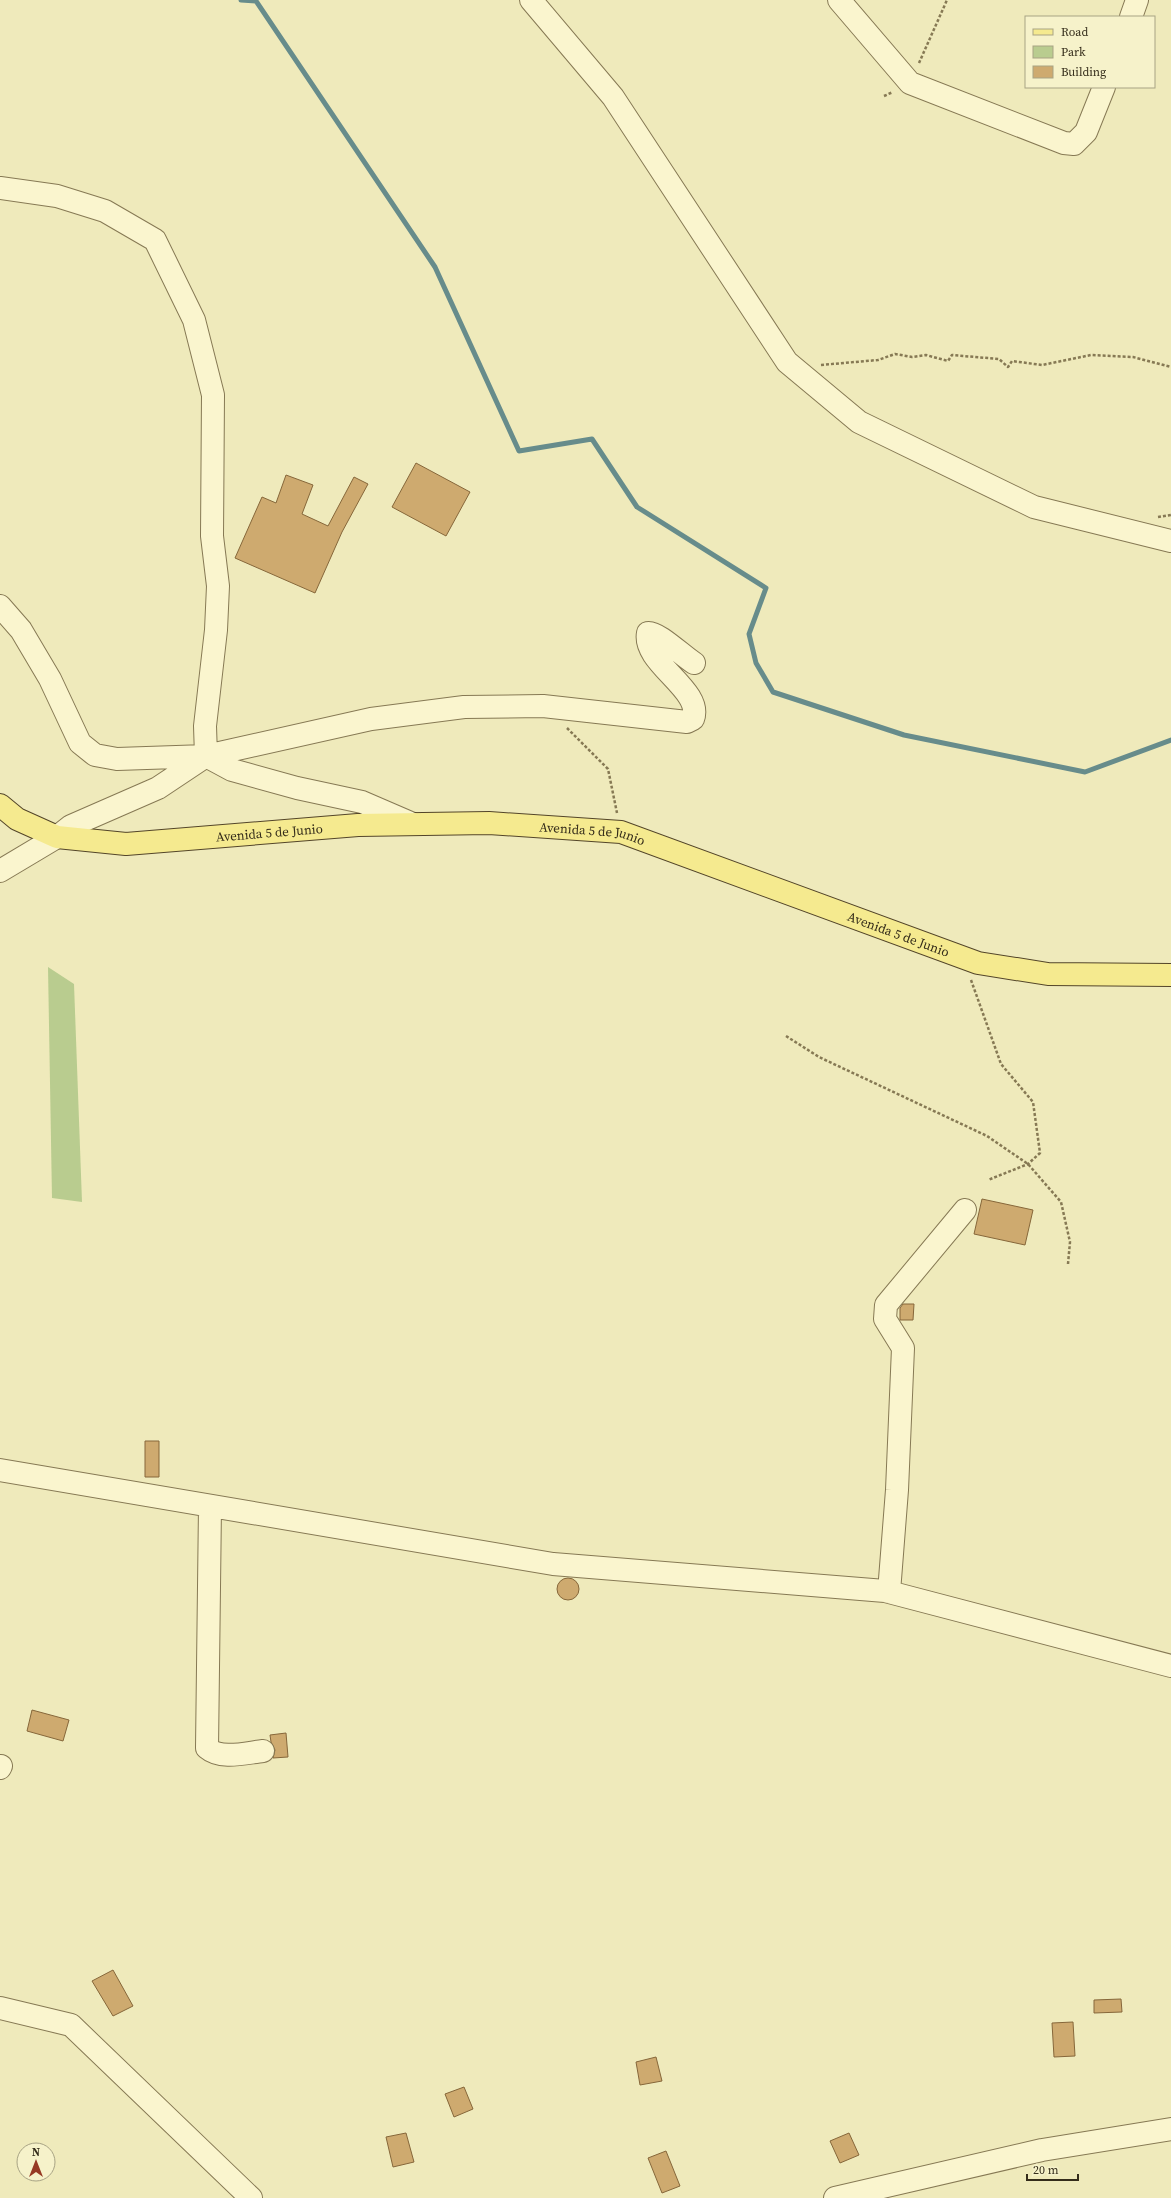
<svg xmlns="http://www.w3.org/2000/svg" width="1171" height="2198" viewBox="0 0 1171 2198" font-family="'Source Serif 4',serif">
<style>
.green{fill:#b9cc8f}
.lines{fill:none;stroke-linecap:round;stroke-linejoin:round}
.stream{stroke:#678c8b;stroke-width:5}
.building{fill:#ceaa6f;stroke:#86673a}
.minor-casing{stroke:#867954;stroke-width:24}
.major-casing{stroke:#534529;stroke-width:24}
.path{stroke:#867954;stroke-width:2.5;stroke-dasharray:3 2;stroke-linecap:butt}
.minor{stroke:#faf5ce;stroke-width:22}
.major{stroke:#f5ea8f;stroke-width:22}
.labels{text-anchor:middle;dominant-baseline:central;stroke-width:3;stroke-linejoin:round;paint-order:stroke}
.street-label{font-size:13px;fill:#342c1a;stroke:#f6f2ca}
</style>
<rect width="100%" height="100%" fill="#efeabb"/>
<path class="green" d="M48,967L74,984L82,1202L52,1198Z"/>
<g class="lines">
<path class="stream" d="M241,0L256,1L435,267L519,451L592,439L637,507L766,588L749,634L756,663L773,692L904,735L1085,772L1171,740"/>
</g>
<path class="building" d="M416,463L470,492L446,536L392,507Z
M286,475L313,485L302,514L328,526L354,477L368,484L342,532L315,593L235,558L262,497L276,503Z
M982,1199L1033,1210L1025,1245L974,1234Z
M903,1304H914L913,1320H900V1308Z
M145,1441H159V1477H145Z
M557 1589a11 11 0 1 1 22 0a11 11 0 1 1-22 0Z
M32,1710L69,1720L63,1741L27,1731Z
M286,1733L288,1757L273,1758L275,1750L271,1742L270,1735Z
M113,1970L133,2006L113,2016L92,1981Z
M1121,1999L1122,2012L1094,2013V2000Z
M1073,2022L1075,2056L1054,2057L1052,2023Z
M656,2057L662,2081L640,2085L636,2062Z
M464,2087L473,2109L454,2117L445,2094Z
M406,2133L414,2162L393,2167L386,2137Z
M849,2133L859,2155L840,2163L830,2141Z
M666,2151L680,2186L662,2193L648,2158Z"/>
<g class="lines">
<defs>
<path id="minor" d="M531,0L613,97L787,362L859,422L1034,507L1171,541
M839,0L910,83L1064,143L1074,144L1086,132L1104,87
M1131,17L1137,0
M0,188L57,196L105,211L155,240L194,320L213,395L212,536L218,586L216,630L205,726L206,756
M0,606L21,630L50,679L80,743L95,755L117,759L206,756L371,719L464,707L543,706L687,722L693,719C704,690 642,663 648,633C657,631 684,657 694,663
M206,756L232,770L297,788L362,802L413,824
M0,871L57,837L71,826L158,788L206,756
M0,1470L553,1564L885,1591L1171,1666
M210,1506L207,1748C221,1760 245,1753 263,1751
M889,1592L897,1490L903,1348L885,1319L886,1305L965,1210
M0,1768L1,1766
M0,2008L71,2025L251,2198
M835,2198L1042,2150L1171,2129"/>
<g id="major">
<path id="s1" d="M0,805L17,819L57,837L126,844L358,825L489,823L621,832L978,963L1048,974L1171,975"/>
</g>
</defs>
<use href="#minor" class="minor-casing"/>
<use href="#major" class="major-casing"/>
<path class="path" d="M919,63L947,0
M884,96L893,92
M821,365L878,360L895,354L912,357L926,355L948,361L952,355L999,359L1008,367L1012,361L1042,365L1091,355L1133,357L1171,367
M1158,517L1171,515
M567,728L608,769L617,813
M971,980L1001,1064L1033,1102L1040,1153L1028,1164L988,1180
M786,1036L819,1057L987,1136L1028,1164L1061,1202L1070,1242L1068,1264"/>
<use href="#minor" class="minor"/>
<use href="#major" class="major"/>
</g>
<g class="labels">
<g class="street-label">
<text stroke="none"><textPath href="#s1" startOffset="279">Avenida 5 de Junio</textPath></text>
<text stroke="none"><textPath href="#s1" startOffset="603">Avenida 5 de Junio</textPath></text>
<text stroke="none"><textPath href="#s1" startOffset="927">Avenida 5 de Junio</textPath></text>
</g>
</g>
<rect x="1025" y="16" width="130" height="72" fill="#f6f2ca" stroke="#a8a384"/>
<rect x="1033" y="29" width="20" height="6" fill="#f5ea8f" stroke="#a8a384"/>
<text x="1061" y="36" font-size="12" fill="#342c1a">Road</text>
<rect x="1033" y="46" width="20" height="12" fill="#b9cc8f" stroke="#a8a384"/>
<text x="1061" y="56" font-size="12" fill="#342c1a">Park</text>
<rect x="1033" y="66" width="20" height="12" fill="#ceaa6f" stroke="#a8a384"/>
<text x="1061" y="76" font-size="12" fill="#342c1a">Building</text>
<g transform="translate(36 2162)"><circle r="19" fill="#f6f2ca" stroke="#a8a384"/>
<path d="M0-3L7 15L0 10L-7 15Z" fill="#963923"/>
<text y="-6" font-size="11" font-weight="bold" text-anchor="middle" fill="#342c1a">N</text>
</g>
<path d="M1027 2174v6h51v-6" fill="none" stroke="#342c1a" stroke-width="2"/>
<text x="1033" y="2174" font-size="12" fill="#342c1a" stroke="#f6f2ca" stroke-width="3" paint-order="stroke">20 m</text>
</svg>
